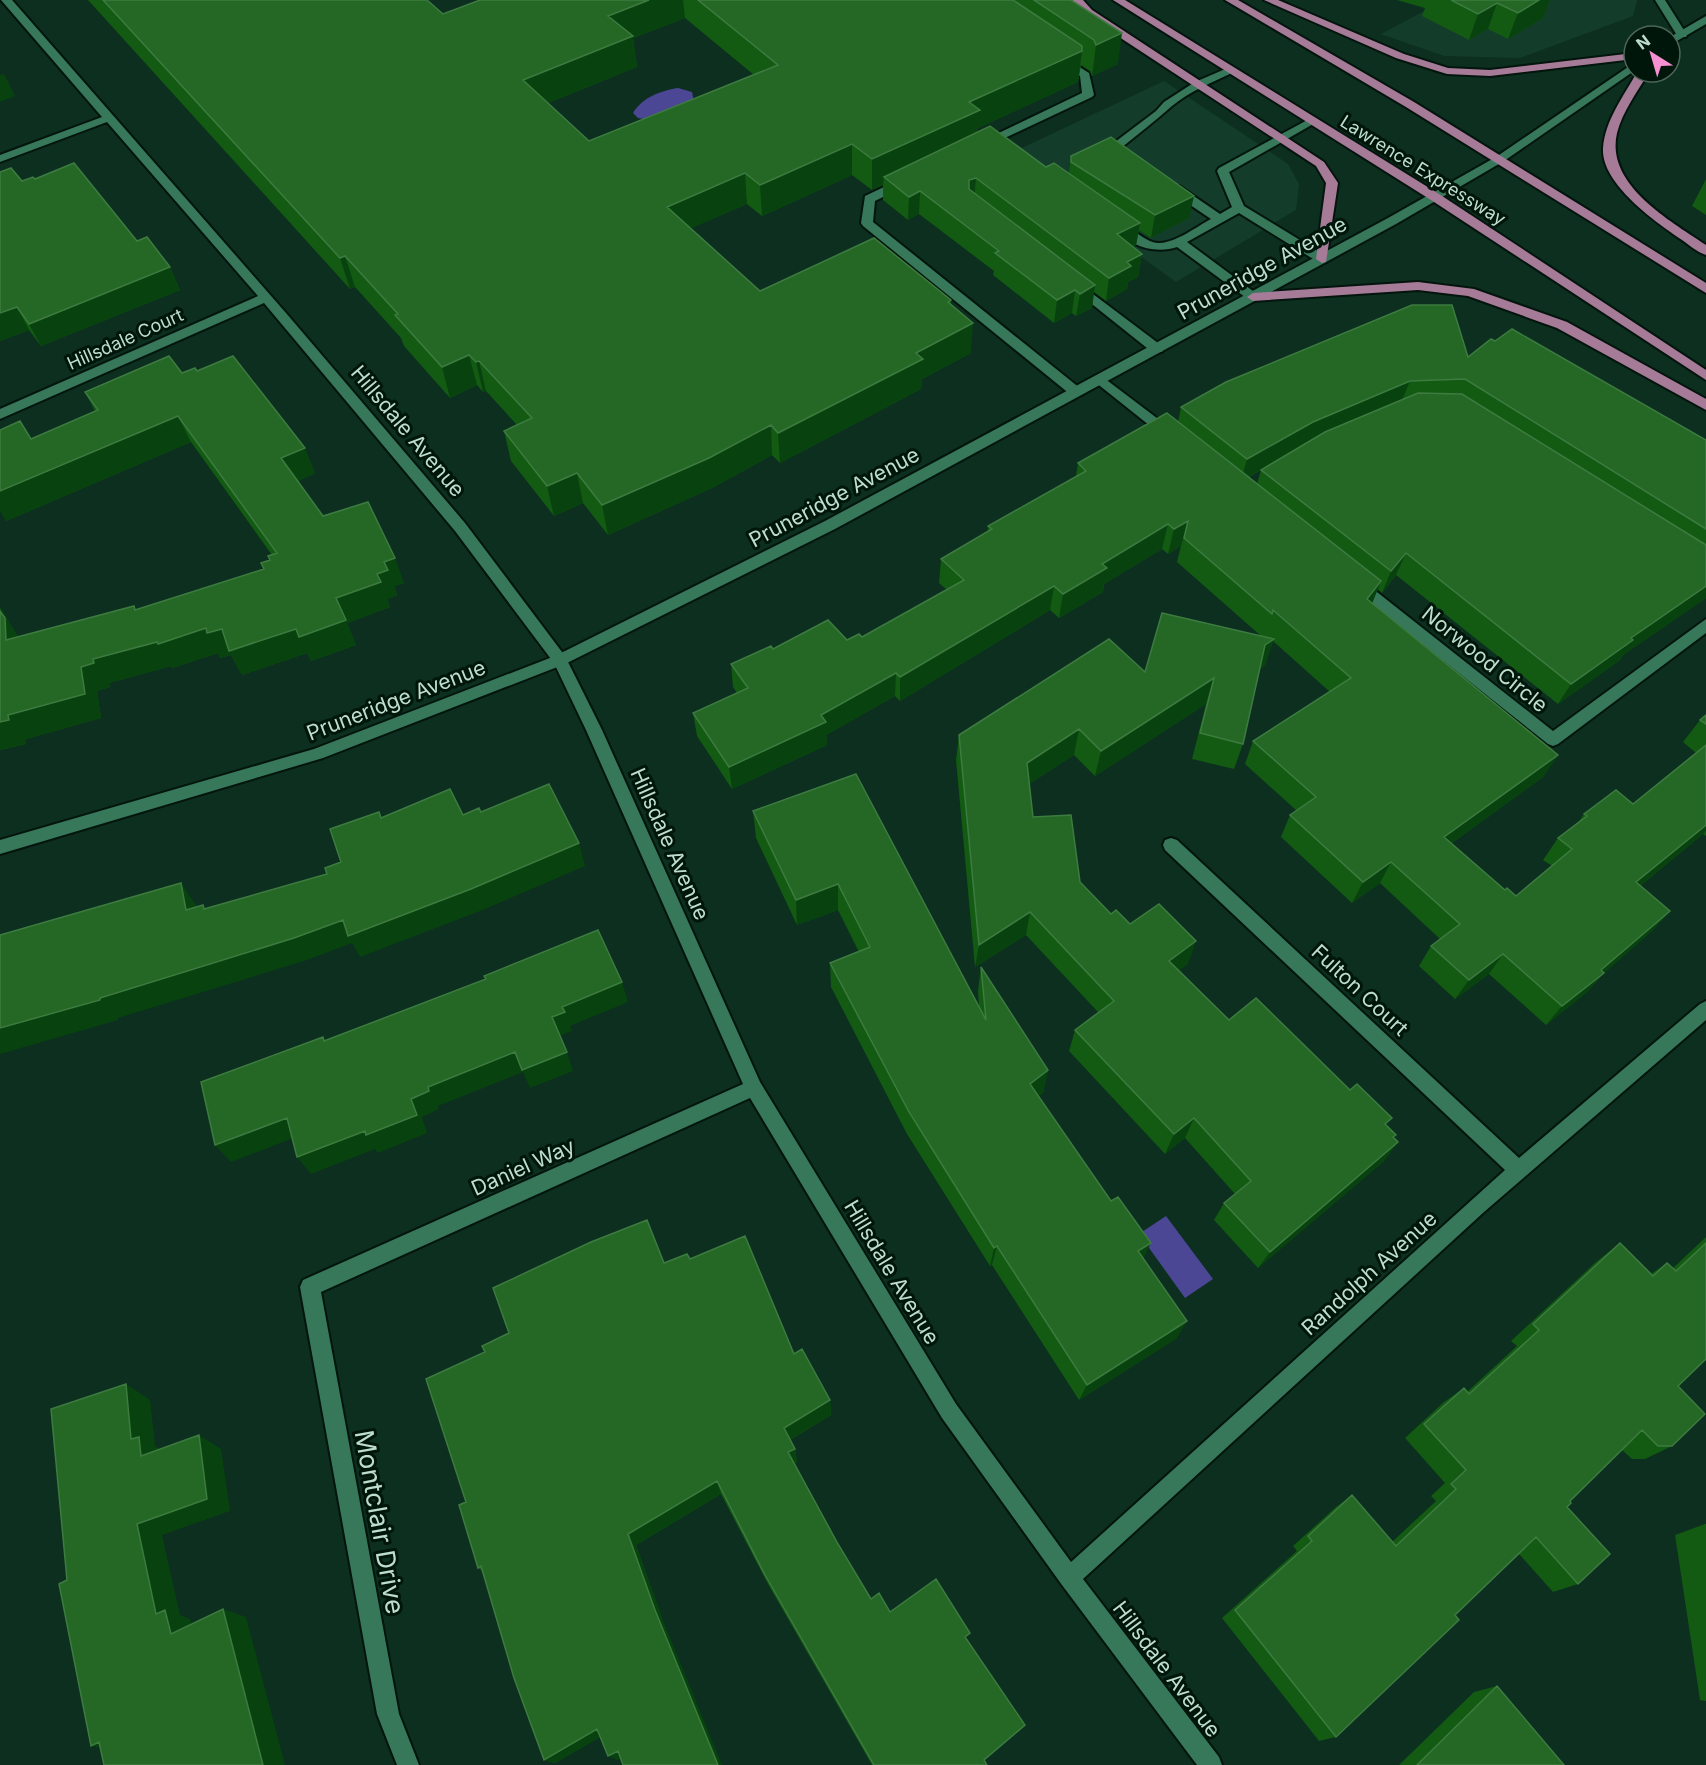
<svg xmlns="http://www.w3.org/2000/svg" width="1706" height="1765" viewBox="0 0 1706 1765" font-family="Inter,sans-serif">
<style>
.built{fill:#133c2b}
.water{fill:#4b4794}
.lines{fill:none;stroke-linecap:round;stroke-linejoin:round}
.service-casing{stroke:#03150c;stroke-width:4}
.minor-casing{stroke:#03150c;stroke-width:4}
.secondary-casing{stroke:#03150c;stroke-width:4}
.trunk-casing{stroke:#03150c;stroke-width:4}
.service{fill:#37775a;fill-rule:evenodd}
.minor{fill:#37775a;fill-rule:evenodd}
.secondary{fill:#37775a;fill-rule:evenodd}
.trunk{fill:#a67b98;fill-rule:evenodd}
.wall{fill:#135a12;fill-rule:evenodd}
.shaded-wall{fill:#08430f}
.building{fill:#256826;stroke:#3d7b40;stroke-width:1.5}
.labels{text-anchor:middle;dominant-baseline:central;stroke-width:6;stroke-linejoin:round;paint-order:stroke}
.far-street-label{font-size:18px;fill:#bedecd;stroke:#00160b}
.street-label{font-size:21px;fill:#bedecd;stroke:#00160b}
.near-street-label{font-size:26px;fill:#bedecd;stroke:#00160b}
</style>
<rect width="100%" height="100%" fill="#0c2f20"/>
<path class="built" d="M1445,0H1637L1633,16L1520,58L1444,56L1381,34Z
M1164,81L1288,164L1299,184L1296,210L1176,282L1003,157Z"/>
<path class="water" d="M678,88L692,92L694,101L649,120L638,118L633,113C643,97 660,91 678,88Z
M1166,1216L1213,1279L1185,1298L1139,1234Z"/>
<g class="lines">
<defs>
<path id="service" d="M1230,67L1236,70L1234,72C1213,82 1190,91 1172,106C1155,121 1138,134 1121,148L1128,153V157H1120L1107,148L1156,111L1164,102L1195,82Z
M1311,118L1315,119V123L1229,172L1244,206L1326,256L1328,259L1326,262H1318L1239,213L1187,242L1257,294L1259,297L1257,300H1249L1177,247C1154,255 1128,245 1112,227L1114,224C1130,221 1143,244 1160,243C1177,242 1196,227 1211,219L1171,192V186H1179L1220,214L1232,207L1217,171L1219,168Z
M1077,282L1162,346L1163,349L1162,352H1152L1073,289L1071,286L1073,283Z"/>
<path id="minor" d="M1,0H12L286,313L465,523L565,656L602,730L760,1082L956,1404L1071,1562L1505,1170L1165,850L1163,845L1165,840L1171,838L1177,840L1519,1158L1700,1004L1706,1001V1020L1484,1212L1083,1579L1219,1757L1222,1765H1197L1062,1585L942,1418L750,1098L321,1292L399,1714L419,1765H397L377,1714L300,1287L303,1280L743,1084L586,730L554,663L455,531L264,303L0,419V409L258,296L107,122L0,162V155L102,117Z
M1655,0H1665L1687,35L1686,37H1678Z
M1062,56L1089,73L1094,95L1092,97L988,146H980V142L1082,93L1080,76L1057,59Z
M903,178L907,179V185L875,201L873,222L1081,389L1083,392L1081,395H1071L863,226L861,223L865,196Z
M1100,375L1174,431L1176,434L1174,437H1164L1095,382L1093,379L1095,376Z
M1358,580L1363,581L1553,731L1706,619V633L1558,744L1553,746L1548,744L1353,589L1351,585L1353,581Z"/>
<path id="secondary" d="M1706,16V24L1670,45V37Z
M1634,63V71L1504,161L1396,224L835,529L565,664L323,758L0,854V840L314,749L555,656L825,521L1388,218L1496,157Z"/>
<path id="trunk" d="M1072,0H1083L1092,10L1324,162L1338,183L1326,262L1322,263L1316,259L1326,183L1316,166L1084,14Z
M1113,0H1125L1439,194L1706,370V380L1431,200Z
M1225,0H1238L1414,102L1706,283V293L1406,107Z
M1264,0H1278L1404,54L1448,68L1490,70L1634,53V59L1490,76L1447,74L1396,58Z
M1637,72H1649C1638,91 1622,112 1617,133C1605,185 1671,221 1706,245V255C1696,252 1687,243 1679,238C1653,220 1601,183 1603,148C1605,120 1624,96 1637,72Z
M1418,282L1474,289L1567,322L1706,399V410L1557,328L1468,296L1418,290L1253,301L1247,297L1253,293Z"/>
</defs>
<use href="#service" class="service-casing"/>
<use href="#minor" class="minor-casing"/>
<use href="#secondary" class="secondary-casing"/>
<use href="#trunk" class="trunk-casing"/>
<use href="#service" class="service"/>
<use href="#minor" class="minor"/>
<use href="#secondary" class="secondary"/>
<use href="#trunk" class="trunk"/>
</g>
<path class="wall" d="M88,0H427L443,14L480,0H1071L1118,64L1092,76L1090,71L1081,65L1078,82L978,128V132L1046,167L1069,173L1071,156L1189,218L1151,238L1139,230L1136,245L1133,247L1142,254L1138,277L1128,282L1127,289L1106,301L1094,292L1092,308L1076,316L1072,313L1054,323L993,275L994,271L919,214L908,220L883,200V185L872,190L852,175L762,216L747,204L691,228L760,291L951,300V304L971,353L922,379L921,389L780,463L772,455L712,488L608,535L583,503L554,516L511,461L504,431L517,425L486,391L483,392L477,385L450,398L404,346L401,338L355,287L350,289ZM685,18L754,75L589,141L548,103L637,67L633,38Z
M1397,0H1550L1543,18L1508,39L1488,29L1469,40L1422,16L1425,8Z
M35,179L137,241L170,267L180,290L41,346L29,330L0,341L22,181Z
M1706,179V215L1692,206Z
M1468,357L1706,440V598L1623,655L1620,660L1558,704L1396,575L1382,593L1378,589L1372,603L1558,755L1543,777L1452,843L1505,890L1516,896L1552,866L1543,860L1558,838L1577,824L1584,814L1633,804L1696,753L1683,742L1700,720L1706,715V836L1703,834L1640,886L1670,911L1652,931L1604,973L1587,992L1546,1025L1489,974L1455,999L1419,966L1431,946L1440,939L1380,883L1352,903L1281,837L1290,815L1297,811L1245,764L1253,741L1330,692L1273,641L1265,665L1260,669L1243,744L1234,769L1192,759L1206,704L1095,776L1074,755L1029,784L1033,817L1080,882L1111,914L1130,924L1188,964L1179,970L1229,1020L1386,1126L1394,1138L1398,1142L1384,1161L1258,1268L1214,1220L1224,1203L1235,1194L1185,1138L1165,1154L1069,1051L1075,1030L1098,1012L1026,935L975,967L956,760L959,735L1145,672L1261,636L1177,562L1181,546L1168,554L1162,549L1104,584L1103,592L1059,618L1050,610L900,701L895,696L826,735L827,745L732,789L697,736L693,713L737,693L733,687L731,664L773,649L862,637L947,590L939,583L941,559L988,531V526L1076,476L1078,463L1178,422L1181,407ZM1288,454L1261,470L1257,484L1249,477Z
M197,371L315,473L298,481L323,516L404,583L394,586L397,595L387,599L390,607L347,623L356,645L311,661L307,653L242,675L231,655L220,658L218,653L172,668L171,666L109,683L110,687L97,691L101,718L26,739V744L0,750V607L18,637L134,606L136,610L264,569L270,560L272,555L191,442L6,521L31,439L95,411L85,392L182,373Z
M753,811L979,1006L978,991L981,967L1048,1070L1043,1093L1038,1096L1143,1259L1177,1338L1079,1400L992,1265L990,1266L907,1134L831,987L830,963L859,952L838,910L797,925L756,838Z
M1706,1237V1359L1678,1386L1672,1446L1645,1459H1632L1622,1450L1570,1501L1567,1507L1578,1584L1553,1592L1519,1554L1455,1615L1336,1737L1319,1741L1222,1618L1297,1551L1293,1546L1336,1507L1352,1495L1392,1542L1436,1501L1431,1496L1445,1483L1405,1438L1444,1402L1464,1388L1467,1392L1517,1346L1511,1341L1596,1262L1620,1243L1651,1274L1667,1263L1673,1268Z
M690,1259L794,1354L830,1400L831,1415L790,1440L795,1449L797,1462L794,1464L838,1544L871,1599L890,1612L967,1639L984,1760L987,1765H872L768,1584L721,1494L636,1545L662,1618L620,1758L617,1760L600,1737L555,1763L544,1760L482,1571L478,1568L466,1502L485,1352L664,1263Z
M1705,1524H1706V1701L1700,1700L1675,1535Z
M1497,1686L1564,1765H1399L1474,1692Z"/>
<path class="shaded-wall" d="M649,0H683L685,18L633,38L637,67L528,111L523,80L608,16Z
M1539,0H1550L1543,18L1508,39L1518,13Z
M1497,3L1488,29L1469,40L1478,14Z
M1122,33L1118,64L1092,76L1096,45Z
M1082,51L1078,82L978,128L977,141L884,177L883,185L872,190V159L969,102Z
M4,74L15,96L0,102V75Z
M852,144V175L762,216L760,185Z
M745,173L747,204L671,237L667,207Z
M976,178L974,201L967,203L969,180Z
M920,191L919,214L908,220L909,197Z
M1194,196L1189,218L1151,238L1155,215Z
M1140,223L1136,245L1113,257L1117,234Z
M1142,254L1138,277L1128,282L1127,289L1106,301L1109,278L1127,262Z
M345,256L355,287L350,289L340,258Z
M170,267L180,290L41,346L29,324Z
M1095,285L1092,308L1076,316L1080,294Z
M1075,290L1072,313L1054,323L1057,300Z
M17,307L29,330L0,341V313Z
M973,323L971,353L922,379L921,389L780,463L778,433L916,353Z
M469,355L477,385L450,398L442,367Z
M479,361L486,391L483,392L476,362Z
M1410,381L1401,403L1306,444L1241,481L1247,459L1313,422Z
M178,416L191,442L6,521L0,511V491Z
M771,425L772,455L712,488L608,535L602,505Z
M305,448L315,473L292,484L281,458Z
M577,473L583,503L554,516L547,486Z
M1188,521L1181,546L1168,554L1174,529Z
M1168,524L1162,549L1104,584L1103,592L1059,618L1063,594L1102,564Z
M1406,553L1396,575L1382,593L1391,571Z
M395,558L404,583L394,586L397,595L387,599L390,607L347,623L356,645L311,661L307,653L242,675L231,655L220,658L218,653L172,668L171,666L109,683L110,687L97,691L101,718L26,739V744L0,750V722L8,715L93,659L206,628L336,598L377,574L384,562Z
M1381,581L1371,606L1367,599Z
M1054,586L1050,610L900,701V677Z
M1706,586V598L1623,655L1620,660L1558,704L1571,684L1631,638Z
M0,607L22,643L6,640Z
M1274,639L1265,665L1256,671L1265,645Z
M896,673L895,696L826,735L827,745L732,789L729,767Z
M1214,678L1206,704L1095,776L1101,751Z
M1079,729L1074,755L1023,788L1027,763Z
M1558,755L1543,777L1431,858L1444,837Z
M1706,825V831L1703,834L1619,903L1636,882Z
M579,843L585,866L480,911L360,957L352,943L307,960L118,1018V1020L0,1054V1028L100,998L343,920Z
M1391,862L1380,883L1352,903L1363,882Z
M181,883L196,905L201,932L186,910Z
M838,884V910L797,925L796,900Z
M1670,911L1652,931L1604,973L1587,992L1546,1025L1562,1006L1601,970Z
M1030,912L1026,935L975,967L979,945Z
M1196,941L1188,964L1162,983L1169,961Z
M1503,954L1489,974L1455,999L1469,980Z
M622,982L628,1002L570,1026L572,1031L559,1036L552,1017L562,1007Z
M515,1052H567L573,1071L530,1088L523,1072L438,1106L439,1109L422,1117L427,1133L378,1153L375,1149L311,1174L297,1157L411,1099L428,1087Z
M1048,1070L1043,1093L1025,1106L1030,1084Z
M287,1118L301,1135L231,1162L215,1145Z
M1194,1118L1185,1138L1165,1154L1174,1134Z
M1398,1142L1384,1161L1258,1268L1270,1252Z
M1151,1243L1142,1261L1138,1251Z
M997,1246L992,1265L990,1266L994,1248Z
M1187,1321L1177,1338L1079,1400L1087,1385Z
M126,1384L150,1400L155,1446L163,1451L141,1456L131,1439Z
M830,1400L831,1415L786,1442L784,1428Z
M199,1435L221,1449L230,1511L162,1535L180,1615L190,1619L196,1642L171,1634L156,1614L137,1524Z
M795,1449L797,1462L790,1466L788,1452Z
M717,1481L721,1494L636,1545L662,1618L722,1765H718L655,1610L628,1534Z
M223,1609L246,1617L285,1765H263Z
M597,1729L607,1733L555,1763L544,1760Z
M99,1742L120,1750L91,1746Z
M618,1751L627,1754L617,1760L608,1756Z"/>
<path class="building" d="M103,0H427L443,14L480,0H649L608,16L633,36L523,80L589,141L778,65L698,0H1013L1082,46V51L969,102L980,110L872,159L852,144L760,185L745,173L667,207L760,291L874,238L951,300L948,302L973,323L916,353L923,359L778,433L771,425L709,458L602,505L577,473L547,486L504,431L532,418L479,361L476,362L469,355L442,367L395,315L398,314L345,256L340,258Z
M1034,0H1071L1122,33L1096,45L1094,40Z
M1451,0H1539L1518,13L1497,3L1478,14Z
M990,126L1046,167L1054,163L1140,223L1117,234L1142,254L1127,262L1131,266L1109,278L976,178L969,180V189L1095,285L1080,294L1075,290L1057,300L995,253L999,251L920,191L909,197L884,177Z
M1111,137L1194,196L1155,215L1071,162V156Z
M74,163L137,241L147,237L170,267L29,324L17,307L0,313V172L11,168L22,181L33,177L35,179Z
M1412,305H1452L1468,357L1491,339L1495,341L1512,329L1706,440V529L1465,379L1410,381L1313,422L1247,459L1181,407L1226,382Z
M169,356L182,373L195,368L197,371L233,356L305,448L281,458L323,516L368,502L395,558L384,562L388,570L377,574L381,582L336,598L346,620L299,637L296,629L229,651L222,629L207,633L206,628L158,644L157,642L93,659L94,663L81,667L85,694L8,715L9,720L0,722V611L5,618L6,640L134,606L135,610L264,569L261,563L270,560L268,556L277,553L178,416L0,491V430L20,421L31,439L98,410L85,392Z
M1418,393L1462,394L1706,545V586L1631,638L1633,640L1571,684L1406,553L1391,571L1261,470L1325,432Z
M1167,413L1381,581L1367,599L1558,755L1444,837L1505,890L1507,888L1516,896L1572,849L1558,838L1587,816L1584,814L1616,790L1633,804L1706,745V825L1636,882L1670,911L1601,970L1604,973L1562,1006L1503,954L1469,980L1431,946L1460,924L1391,862L1363,882L1290,815L1316,797L1253,741L1351,678L1273,610L1272,614L1184,538L1188,521L1174,529L1168,524L1102,564L1107,568L1063,594L1054,586L900,677L896,673L821,715L826,722L729,767L693,713L748,688L731,664L771,646L773,649L828,620L847,640L859,634L862,637L964,580L941,559L992,529L988,526L1086,471L1078,463Z
M1162,613L1274,639L1265,645L1243,744L1200,733L1214,678L1101,751L1079,729L1027,763L1033,817L1071,815L1080,882L1111,914L1116,910L1130,924L1159,904L1196,941L1169,961L1229,1020L1256,998L1350,1090L1357,1084L1392,1118L1385,1124L1396,1135L1393,1137L1398,1142L1270,1252L1224,1203L1251,1181L1194,1118L1174,1134L1075,1030L1114,1001L1030,912L979,945L959,735L1109,639L1145,672Z
M1706,715V724L1700,720Z
M856,774L986,1020L981,967L1048,1070L1030,1084L1111,1201L1118,1197L1151,1243L1138,1251L1187,1321L1087,1385L997,1246L994,1248L909,1112L830,963L870,947L838,884L796,900L753,811Z
M549,784L579,843L471,889L348,936L343,920L294,938L100,998V1000L0,1028V935L181,883L186,910L203,905L204,909L327,874L325,868L341,862L330,829L379,812L381,818L450,789L463,815L479,808L481,812Z
M598,930L622,982L562,1007L565,1012L552,1017L567,1052L522,1070L515,1052L428,1087L429,1091L411,1099L417,1115L366,1135L365,1131L297,1157L287,1118L215,1145L201,1082L323,1037L324,1041L486,979L484,976Z
M647,1220L664,1263L687,1254L690,1259L745,1236L794,1354L802,1349L830,1400L784,1428L795,1449L788,1452L838,1544L871,1599L879,1593L890,1612L936,1579L970,1633L965,1637L1025,1725L984,1760L987,1765H874L765,1575L717,1481L628,1534L655,1610L718,1765H623L618,1751L608,1756L597,1729L544,1760L514,1678L481,1566L478,1568L459,1505L466,1502L426,1379L485,1352L482,1346L509,1333L493,1288L591,1242Z
M1620,1243L1653,1276L1667,1263L1676,1271L1706,1243V1359L1678,1386L1705,1414L1672,1446H1658L1642,1430L1570,1501L1571,1503L1567,1507L1610,1554L1578,1584L1536,1537L1455,1615L1459,1620L1336,1737L1235,1610L1312,1541L1308,1536L1352,1495L1396,1546L1456,1489L1451,1484L1466,1470L1424,1424L1464,1388L1469,1394L1539,1330L1533,1324Z
M126,1384L131,1439L139,1437L141,1456L199,1435L207,1499L137,1524L156,1614L165,1610L171,1634L223,1609L263,1765H104L99,1742L91,1746L59,1584L67,1580L51,1409Z
M1497,1686L1564,1765H1417Z"/>
<g class="labels">
<g class="far-street-label">
<text transform="translate(1423 170) rotate(32)">Lawrence Expressway</text>
<text transform="translate(125 339) rotate(-24)">Hillsdale Court</text>
</g>
<g class="street-label">
<text transform="translate(1262 268) rotate(-29)">Pruneridge Avenue</text>
<text transform="translate(408 431) rotate(50)">Hillsdale Avenue</text>
<text transform="translate(834 497) rotate(-28)">Pruneridge Avenue</text>
<text transform="translate(1485 659) rotate(39)">Norwood Circle</text>
<text transform="translate(396 700) rotate(-21)">Pruneridge Avenue</text>
<text transform="translate(670 844) rotate(66)">Hillsdale Avenue</text>
<text transform="translate(1360 990) rotate(43)">Fulton Court</text>
<text transform="translate(523 1167) rotate(-24)">Daniel Way</text>
<text transform="translate(892 1272) rotate(59)">Hillsdale Avenue</text>
<text transform="translate(1369 1273) rotate(-42)">Randolph Avenue</text>
<text transform="translate(1167 1669) rotate(53)">Hillsdale Avenue</text>
</g>
<g class="near-street-label">
<text transform="translate(380 1522) rotate(80)">Montclair Drive</text>
</g>
</g>
<g transform="translate(1652 54) rotate(323)"><circle r="28" fill="#00160b" stroke="#4c6659" stroke-width="1.5"/>
<path d="M0-4.5L10 22L0 15L-10 22Z" fill="#f690d1"/>
<text y="-9" font-size="16" font-weight="bold" text-anchor="middle" fill="#bedecd">N</text>
</g>
</svg>
